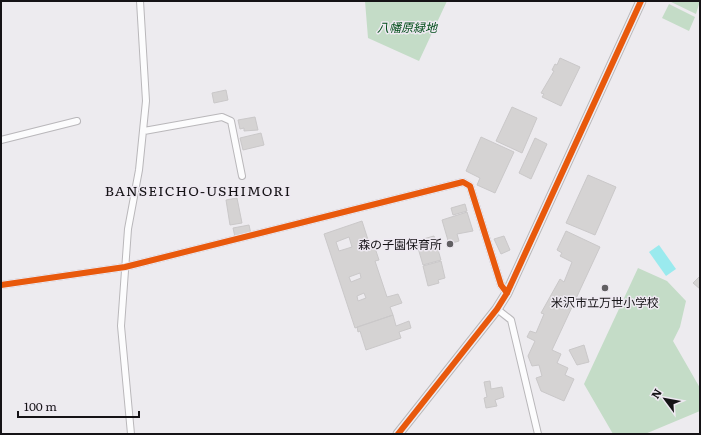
<svg xmlns="http://www.w3.org/2000/svg" width="701" height="435" viewBox="0 0 701 435" font-family="Literata,'Noto Sans JP',serif">
<style>
.green{fill:#c4dcc7}
.water{fill:#9aeaee}
.building{fill:#d5d3d3;stroke:#cac8c9;fill-rule:evenodd}
.lines{fill:none;stroke-linecap:round;stroke-linejoin:round}
.street-casing{stroke:#b9b7ba;stroke-width:8}
.secondary-casing{stroke:#b9b7ba;stroke-width:11}
.street{stroke:#fcfcfd;stroke-width:6}
.secondary{stroke:#edf3f2;stroke-width:9}
.cycleway-casing{stroke:#eee9f1;stroke-width:8}
.cycleway{stroke:#e8590c;stroke-width:6}
.poi-dot{fill:#615f62;stroke:#eee9f1;stroke-width:1.5}
.labels{text-anchor:middle;dominant-baseline:central;stroke-width:3;stroke-linejoin:round;paint-order:stroke}
.park-label{font-size:12px;font-style:italic;fill:#024e1a;stroke:#eee9f1}
.poi-label{font-size:12px;fill:#151316;stroke:#eee9f1;text-anchor:end}
.quarter-label{font-size:14px;letter-spacing:1px;fill:#151316;stroke:#eee9f1}
</style>
<rect width="100%" height="100%" fill="#edebef"/>
<path class="green" d="M365,1H447L419,61L368,38Z
M669,1H700L696,14Z
M669,4L695,17L689,31L662,18Z
M638,268L667,281L686,301L680,327L673,341L700,388V411L645,434H613L584,384Z"/>
<path class="water" d="M659,245L676,269L666,276L649,252Z"/>
<path class="building" d="M560,58L580,67L561,106L542,97L544,94L541,93L554,71L552,70L555,64L557,65Z
M226,90L228,100L214,103L212,93Z
M512,107L537,118L522,153L496,141Z
M255,117L258,130L244,131V128L240,129L238,120Z
M261,133L264,145L243,150L240,138Z
M481,137L514,152L495,193L477,185L480,178L466,171Z
M535,138L547,144L531,179L519,173Z
M588,175L616,187L595,235L566,223Z
M237,198L242,223L230,225L226,200Z
M465,204L467,211L453,215L451,208Z
M467,212L473,231L457,234L459,241L449,244L442,220Z
M362,221L370,246L374,245L379,260L375,261L387,297L398,294L402,303L390,307L393,315L355,328L324,234ZM349,237L352,247L339,251L336,242ZM360,273L361,278L351,282L349,277ZM364,293L366,298L358,301L357,296Z
M249,225L251,234L235,237L233,228Z
M566,231L600,247L552,350L561,354L557,363L568,368L565,375L574,379L564,401L541,391L536,378L542,376L539,365L532,366L528,356L535,341L527,337L530,331L536,333L544,314L541,313L560,279L564,282L572,262L560,256L562,253L557,250Z
M434,236L441,260L423,265L416,241Z
M504,236L510,250L501,254L494,239Z
M441,261L445,278L438,280L439,283L428,286L423,266Z
M700,276V289L693,283Z
M393,315L396,326L409,321L411,328L399,332L401,338L366,350L360,331L358,332L357,327Z
M584,345L589,362L577,365L569,350Z
M490,381L491,389L502,387L504,397L495,400L497,406L486,408L484,398L487,397L484,382Z"/>
<g class="lines">
<defs>
<path id="street" d="M144,131L222,117L231,121L242,176
M1,140L77,121
M1,285L125,267L463,182L470,186L501,285L507,293
M497,309L511,320L538,434
M131,434L121,326L128,229L139,170L146,101L140,1"/>
<path id="secondary" d="M398,434L497,309L507,293L641,1"/>
</defs>
<use href="#street" class="street-casing"/>
<use href="#secondary" class="secondary-casing"/>
<use href="#street" class="street"/>
<use href="#secondary" class="secondary"/>
<defs>
<path id="cycleway" d="M1,285L125,267L463,182L470,186L501,285L507,293
M398,434L497,309L507,293L641,1"/>
</defs>
<use href="#cycleway" class="cycleway-casing"/>
<use href="#cycleway" class="cycleway"/>
</g>
<g class="poi-dot">
<circle cx="450" cy="244" r="4"/>
<circle cx="605" cy="288" r="4"/>
</g>
<g class="labels">
<g class="park-label">
<text x="407" y="27">八幡原緑地</text>
</g>
<g class="poi-label">
<text x="442" y="244">森の子園保育所</text>
<text x="605" y="302" text-anchor="middle">米沢市立万世小学校</text>
</g>
<g class="quarter-label">
<text x="198" y="190">BANSEICHO-USHIMORI</text>
</g>
</g>
<rect width="701" height="435" fill="none" stroke="#151316" stroke-width="4"/>
<g transform="translate(665 399) rotate(302)" stroke="#eee9f1" stroke-width="3" paint-order="stroke">
<path d="M0-3L7 15L0 10L-7 15Z" fill="#151316"/>
<text y="-6" font-size="11" font-weight="bold" text-anchor="middle" fill="#151316">N</text>
</g>
<path d="M18 411v6h121v-6" fill="none" stroke="#151316" stroke-width="2"/>
<text x="24" y="411" font-size="12" fill="#151316" stroke="#eee9f1" stroke-width="3" paint-order="stroke">100 m</text>
</svg>
